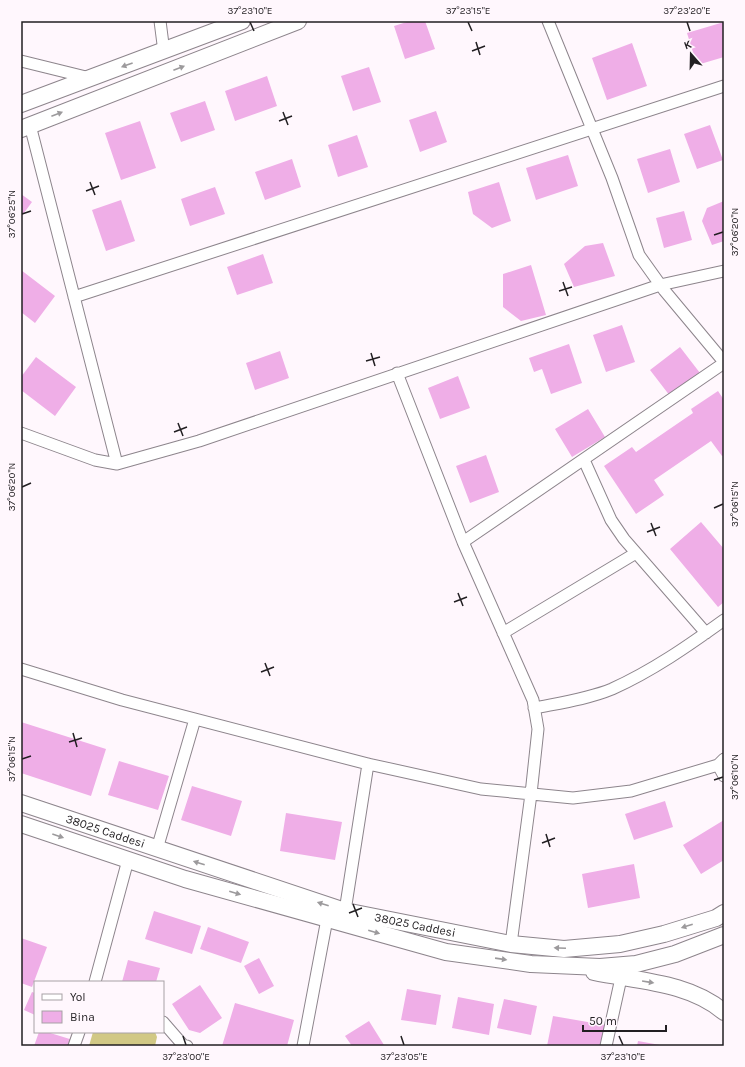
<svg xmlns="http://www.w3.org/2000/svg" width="745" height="1067" viewBox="0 0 745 1067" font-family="Karla,sans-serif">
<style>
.green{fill:#d1c885}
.building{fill:#efaee7}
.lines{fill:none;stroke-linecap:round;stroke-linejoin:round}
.street-casing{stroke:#8d858c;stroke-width:13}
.secondary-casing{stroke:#8d858c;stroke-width:18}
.street{stroke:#fff;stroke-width:11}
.secondary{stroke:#fff;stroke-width:16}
.oneway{fill:#9c9a9c}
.ticks{fill:none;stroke:#221f22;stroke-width:1.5}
.labels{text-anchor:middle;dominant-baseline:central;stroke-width:3;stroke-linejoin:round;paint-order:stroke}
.street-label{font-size:12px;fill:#221f22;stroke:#fff7fd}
.neatline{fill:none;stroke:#221f22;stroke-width:1.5}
.ticks-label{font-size:10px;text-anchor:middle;fill:#221f22}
</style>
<rect width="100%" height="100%" fill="#fff7fd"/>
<path class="green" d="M93,1032H155L157,1037L155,1046H89Z"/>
<path class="building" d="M410,21H425L435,49L405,59L394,26Z
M724,22V57L697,65L687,33Z
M632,43L647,86L607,100L592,58Z
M369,67L381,102L353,111L341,76Z
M267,76L277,106L235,121L225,91Z
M205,101L215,130L181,142L170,113Z
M436,111L447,142L420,152L409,120Z
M140,121L156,168L121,180L105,133Z
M710,125L723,160L697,169L684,134Z
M357,135L368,167L338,177L328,145Z
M670,149L680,182L648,193L637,159Z
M568,155L578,186L536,200L526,168Z
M292,159L301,187L265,200L255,172Z
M499,182L511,221L492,228L473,214L468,192Z
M215,187L225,214L190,226L181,199Z
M21,194L32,202L21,217Z
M121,200L135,241L106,251L92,210Z
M724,201V241L712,245L702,221L707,208Z
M684,211L692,240L664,248L656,218Z
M603,243L615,276L574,287L564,264L585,246Z
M263,254L273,283L237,295L227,267Z
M531,265L546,315L521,321L503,307V274Z
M21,270L55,296L35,323L21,312Z
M622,325L635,362L606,372L593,335Z
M569,344L582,383L551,394L542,369L534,372L529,358Z
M680,347L700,373L670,396L650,370Z
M280,351L289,378L255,390L246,363Z
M36,357L76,387L55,416L21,390V377Z
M458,376L470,408L440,419L428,388Z
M718,391L724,400V455L722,456L711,441L654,480L664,495L636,514L604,466L632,447L636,452L693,413L691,409Z
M588,409L605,437L572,457L555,429Z
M486,455L499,492L470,503L456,466Z
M701,522L724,549V602L718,607L670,549Z
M21,722L106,749L91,796L21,773Z
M119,761L169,776L158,810L108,795Z
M192,786L242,801L231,836L181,820Z
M665,801L673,827L634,840L625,814Z
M286,813L342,822L335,860L280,851Z
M724,820V860L701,874L683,845Z
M634,864L640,898L588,908L582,874Z
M154,911L201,926L192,954L145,939Z
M208,927L249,942L241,963L200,949Z
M21,938L47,947L32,987L21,983Z
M259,958L274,986L259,994L244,966Z
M128,960L160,968L156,982H122Z
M200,985L222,1018L200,1033L189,1030L172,1004Z
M407,989L441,995L436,1025L401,1020Z
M32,992L35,993V1015L24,1010Z
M458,997L494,1004L489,1035L452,1028Z
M504,999L537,1006L531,1035L497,1028Z
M235,1003L294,1020L287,1046H222Z
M553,1016L605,1025L602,1046H547Z
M369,1021L384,1045L352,1046L345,1036Z
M39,1032H47L73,1040L72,1046H34Z
M638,1041L660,1045V1046H637Z"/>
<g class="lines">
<defs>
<path id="street" d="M160,21L164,52
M548,21L612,178L639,255L664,290L724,362
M21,61L90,78
M30,125L117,464
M74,297L724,86
M397,373L463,542L533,700L538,729L531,794L511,944
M21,433L95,460L117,464L199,441L660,285L724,271
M584,460L611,520L624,539L706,633
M463,542L724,363
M503,633L636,553
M21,669L122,700L368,764L481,789L573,798L631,791L718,765L724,759
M534,708C559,703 588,699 612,689C652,671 688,646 724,620
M718,765L724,776
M157,849L195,719
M345,911L368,764
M95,982L128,860
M163,1022L183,1045L187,1046
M74,1046L79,1032
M303,1046L327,919
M606,1046L621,978"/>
<g id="secondary">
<path d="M21,104L242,21"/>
<path d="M21,129L298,21"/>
<path id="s1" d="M21,803L345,911L511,944L564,949L620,944L664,934L716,918L724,913"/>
<path d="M21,824L185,879L446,952L531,964L600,967L636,964L675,954L724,935"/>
<path d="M594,972C637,981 689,982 724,1012"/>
</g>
</defs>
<use href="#street" class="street-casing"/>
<use href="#secondary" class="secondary-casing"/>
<use href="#street" class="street"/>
<use href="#secondary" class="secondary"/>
</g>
<defs><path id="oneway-solid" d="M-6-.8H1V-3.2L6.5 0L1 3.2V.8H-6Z"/></defs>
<g class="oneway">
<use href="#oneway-solid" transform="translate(127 65) rotate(160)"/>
<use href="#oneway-solid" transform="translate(179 68) rotate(-21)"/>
<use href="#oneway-solid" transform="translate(57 114) rotate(-21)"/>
<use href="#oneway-solid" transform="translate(58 836) rotate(19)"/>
<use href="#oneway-solid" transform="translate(199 863) rotate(-162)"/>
<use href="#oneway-solid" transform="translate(235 893) rotate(16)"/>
<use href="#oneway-solid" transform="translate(323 904) rotate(-162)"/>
<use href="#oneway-solid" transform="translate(687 926) rotate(163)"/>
<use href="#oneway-solid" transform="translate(374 932) rotate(16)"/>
<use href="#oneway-solid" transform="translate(560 948) rotate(-177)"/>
<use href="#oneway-solid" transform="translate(501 959) rotate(8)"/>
<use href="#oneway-solid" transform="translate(648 982) rotate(9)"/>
</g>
<path class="ticks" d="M250,22L254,31M468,22L472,31M687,22L690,31M476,42L480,55M472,51L485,46M283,112L288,125M279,121L292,116M90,182L95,195M86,191L99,186M22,214L31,211M714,235L723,232M563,282L568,296M559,291L572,287M371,353L375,366M366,361L380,357M178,423L183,436M174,432L187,427M22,487L31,483M714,508L723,504M651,523L656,536M647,532L660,527M458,593L463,606M454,602L467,597M265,663L270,676M261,672L274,667M73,733L77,747M69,742L82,738M22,759L31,756M714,780L723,777M546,834L550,847M542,843L555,838M353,904L358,917M349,913L362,908M183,1036L186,1045M401,1036L404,1045M619,1036L623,1045"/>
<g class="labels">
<g class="street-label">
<text stroke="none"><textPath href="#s1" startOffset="89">38025 Caddesi</textPath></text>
<text stroke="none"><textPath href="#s1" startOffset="413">38025 Caddesi</textPath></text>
</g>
</g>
<rect width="745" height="1067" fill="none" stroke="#fff7fd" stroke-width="44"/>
<rect x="34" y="981" width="130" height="52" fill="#fff7fd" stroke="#a7a1a5"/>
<rect x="42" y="994" width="20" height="6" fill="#ffffff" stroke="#a7a1a5"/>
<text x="70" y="1001" font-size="12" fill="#221f22">Yol</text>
<rect x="42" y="1011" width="20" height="12" fill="#efaee7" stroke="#a7a1a5"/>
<text x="70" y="1021" font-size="12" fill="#221f22">Bina</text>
<g transform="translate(691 54) rotate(340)" stroke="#fff7fd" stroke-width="3" paint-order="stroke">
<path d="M0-3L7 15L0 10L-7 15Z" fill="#221f22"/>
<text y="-6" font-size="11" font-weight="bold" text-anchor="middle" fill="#221f22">K</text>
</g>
<path d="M583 1025v6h83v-6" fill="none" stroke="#221f22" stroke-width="2"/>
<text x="589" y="1025" font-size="12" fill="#221f22" stroke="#fff7fd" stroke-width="3" paint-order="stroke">50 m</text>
<rect x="22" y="22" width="701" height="1023" class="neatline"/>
<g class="ticks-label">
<text x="250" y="14">37°23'10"E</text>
<text x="468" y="14">37°23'15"E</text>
<text x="687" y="14">37°23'20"E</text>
<text transform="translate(11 214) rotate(-90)" y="4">37°06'25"N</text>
<text transform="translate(734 232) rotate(-90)" y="4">37°06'20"N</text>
<text transform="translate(11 487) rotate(-90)" y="4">37°06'20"N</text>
<text transform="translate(734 504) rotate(-90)" y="4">37°06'15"N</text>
<text transform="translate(11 759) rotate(-90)" y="4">37°06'15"N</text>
<text transform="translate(734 777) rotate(-90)" y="4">37°06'10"N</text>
<text x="186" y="1060">37°23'00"E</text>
<text x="404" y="1060">37°23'05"E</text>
<text x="623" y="1060">37°23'10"E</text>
</g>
</svg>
